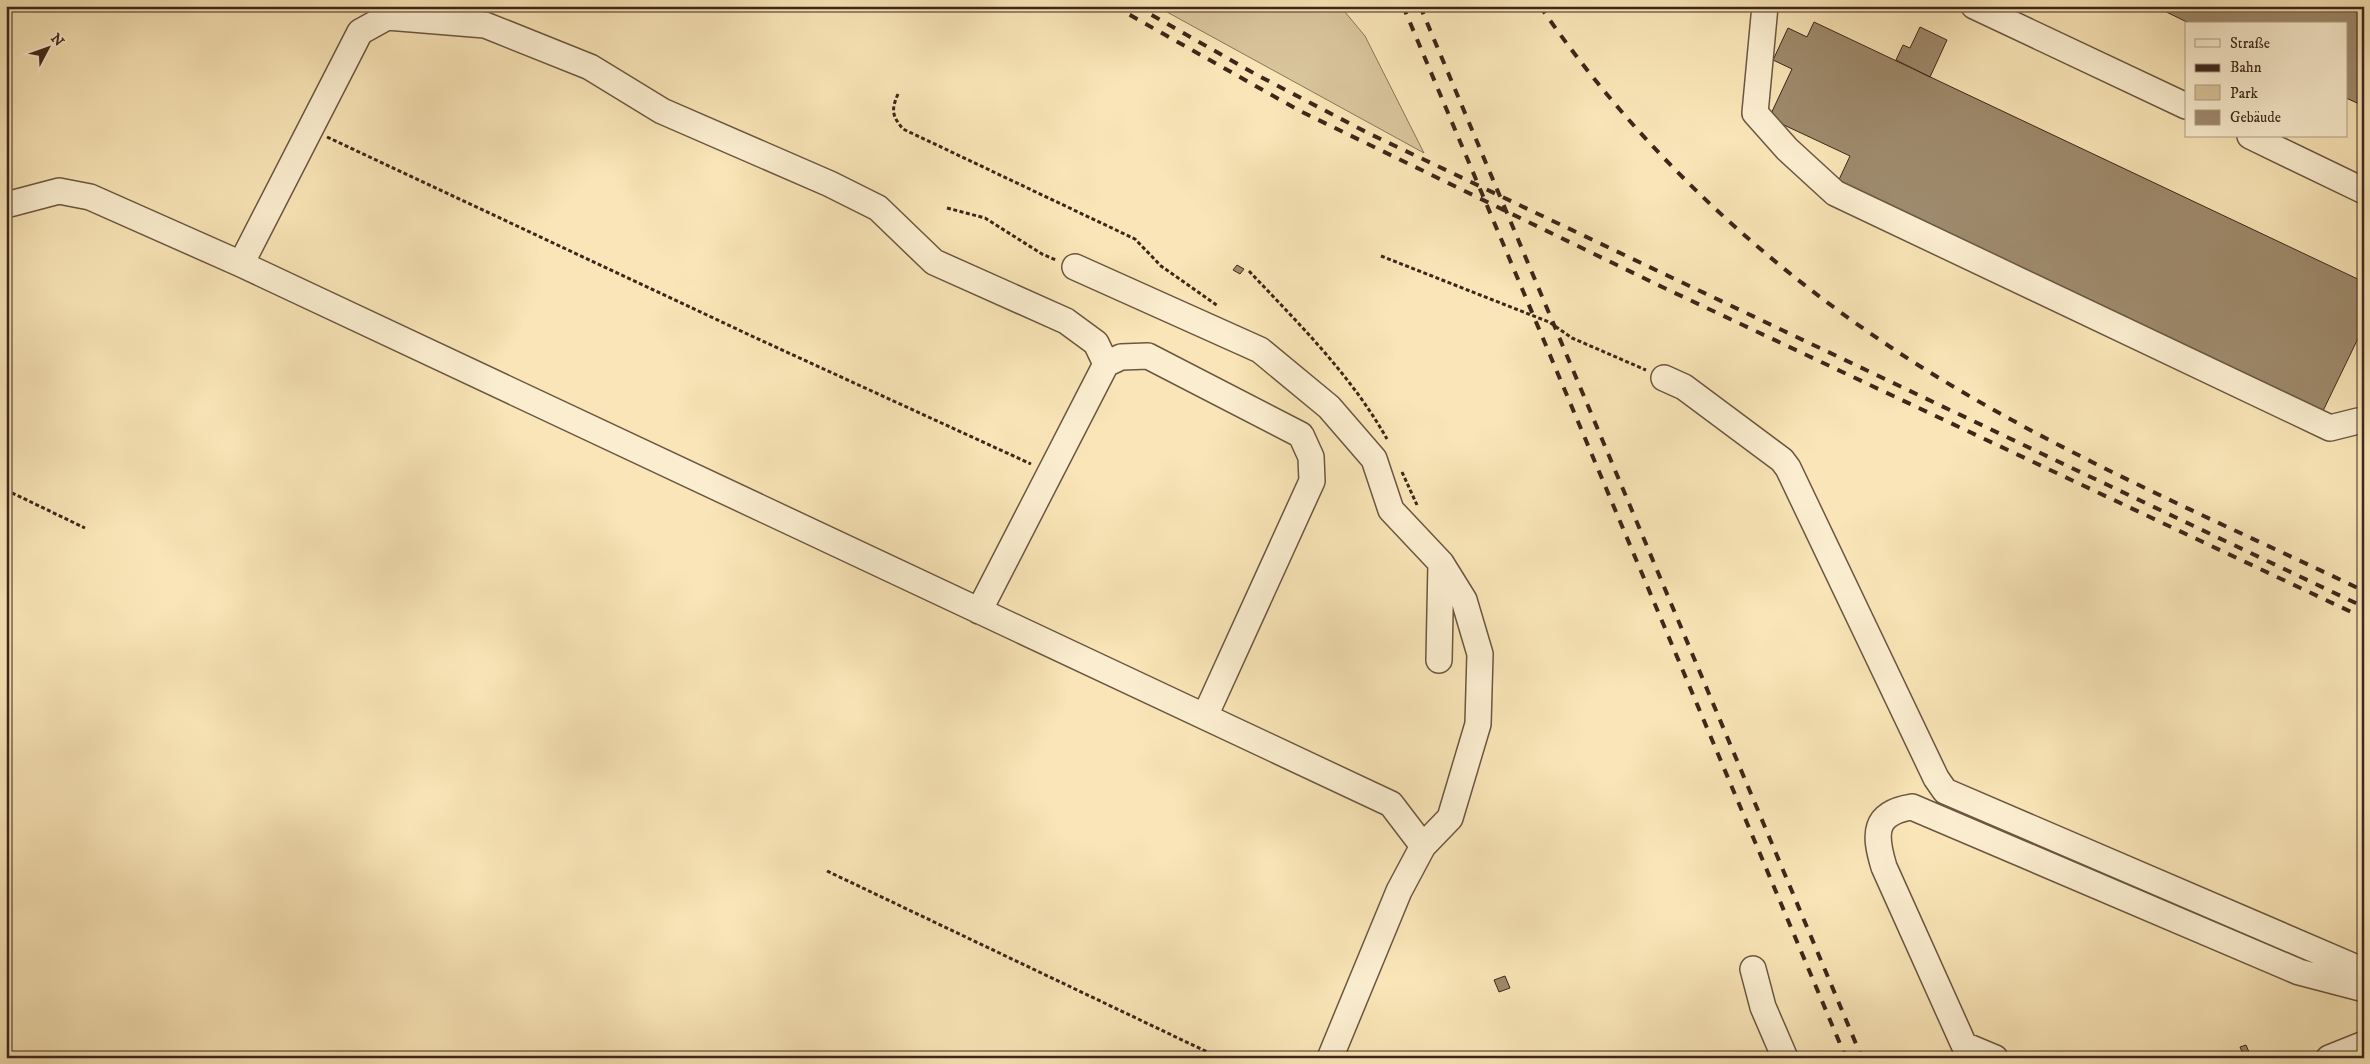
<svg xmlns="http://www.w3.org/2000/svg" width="2370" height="1064" viewBox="0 0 2370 1064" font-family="'IM FELL DW Pica',serif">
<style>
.green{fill:#d9c59c;stroke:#8a765b}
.building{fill:#9e8a6c;stroke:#3c271a}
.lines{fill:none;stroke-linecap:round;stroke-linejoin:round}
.minor-casing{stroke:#6b5641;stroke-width:28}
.path{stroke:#3c271a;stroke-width:3;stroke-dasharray:4 2.5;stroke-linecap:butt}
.minor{stroke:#fbeed0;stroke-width:25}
.rail{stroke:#3c271a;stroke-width:4;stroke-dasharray:9 9;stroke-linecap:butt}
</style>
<rect width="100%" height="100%" fill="#f9e5b7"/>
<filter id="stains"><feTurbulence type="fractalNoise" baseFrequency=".004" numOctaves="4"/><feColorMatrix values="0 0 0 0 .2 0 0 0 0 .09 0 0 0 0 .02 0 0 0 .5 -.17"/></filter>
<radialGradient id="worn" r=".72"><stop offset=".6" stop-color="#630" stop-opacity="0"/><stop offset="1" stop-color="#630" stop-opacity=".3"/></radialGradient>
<path class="green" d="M1156,6H1340L1365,36L1424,153Z"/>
<path class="building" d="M2154,6H2364V106L2346,98V24H2191Z
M1814,22L2364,282V326L2321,415L1836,186L1850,156L1769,118L1792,69L1773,60L1788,28L1807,37Z
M1920,27L1947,40L1930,77L1896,60L1903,45L1910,48Z
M1237,265L1244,269L1240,274L1233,270Z
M1505,976L1510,988L1499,992L1494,980Z
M2246,1045L2249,1052L2243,1054L2240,1047Z"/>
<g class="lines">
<defs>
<path id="minor" d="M1765,6L1755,113L1787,149L1835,193L2330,428L2358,421
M1974,6L2186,106
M2250,136L2364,191
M6,205L59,191L90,197L241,264L1391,804L1423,846L1399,891L1330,1058
M241,264L360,32L387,17L485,25L590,67L662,111L830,184L878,208L934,262L1066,321L1096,343L1106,364
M1075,267L1260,350L1329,407L1374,459L1391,510L1441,563L1464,600L1480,654L1478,724L1450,818L1423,846
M1664,378L1684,387L1782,460L1788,468L1936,778L1945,791L2364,971
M979,611L1106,364L1121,357L1148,356L1301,435L1311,457L1312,481L1205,716
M1439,660L1441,563
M1753,969L1763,1007L1785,1058
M1995,1058L1964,1045L1884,867C1874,834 1873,813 1912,807L2299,972L2364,989
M2329,1058L2364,1044"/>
</defs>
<use href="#minor" class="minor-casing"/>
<path class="path" d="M898,94C891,110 892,116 903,129L1135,239L1161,266L1218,306
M327,137L756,338L1031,464
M947,208L985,218L1042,254L1056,260
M1381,256L1549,322L1572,338L1646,370
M1249,271C1299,324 1351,375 1387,439
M1402,472L1417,505
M6,490L85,528
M827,871L1220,1058"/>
<use href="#minor" class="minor"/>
<path class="rail" d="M1114,6L1300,111L1658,285L2364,618
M1136,6L1257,75L1368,133L2364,607
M1403,6L1846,1058
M1420,6L1862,1058
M1540,6C1647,162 1792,291 1954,387C2085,465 2226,525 2364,591"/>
</g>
<rect width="2370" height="1064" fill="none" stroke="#f9e5b7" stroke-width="25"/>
<rect x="8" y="8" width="2355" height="1049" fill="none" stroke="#3c271a" stroke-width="2.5"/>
<rect x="12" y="12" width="2345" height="1039" fill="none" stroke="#3c271a"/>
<rect x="2185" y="22" width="162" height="115" fill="#fbeed0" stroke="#af9e87"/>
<rect x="2195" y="39" width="25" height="8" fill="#fbeed0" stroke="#af9e87"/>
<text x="2230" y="48" font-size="15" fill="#3c271a">Straße</text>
<rect x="2195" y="64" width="25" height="8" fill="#3c271a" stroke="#af9e87"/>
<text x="2230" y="72" font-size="15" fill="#3c271a">Bahn</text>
<rect x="2195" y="85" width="25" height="15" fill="#d9c59c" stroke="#af9e87"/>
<text x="2230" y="98" font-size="15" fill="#3c271a">Park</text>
<rect x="2195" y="110" width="25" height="15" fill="#9e8a6c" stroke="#af9e87"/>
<text x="2230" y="122" font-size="15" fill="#3c271a">Gebäude</text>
<g transform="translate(48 48) rotate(49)" stroke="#fbeed0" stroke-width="4" paint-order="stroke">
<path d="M0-4L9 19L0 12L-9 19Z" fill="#3c271a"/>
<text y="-8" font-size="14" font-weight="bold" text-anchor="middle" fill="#3c271a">N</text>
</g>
<rect width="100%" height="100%" filter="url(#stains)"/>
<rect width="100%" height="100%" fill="url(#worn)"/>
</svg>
